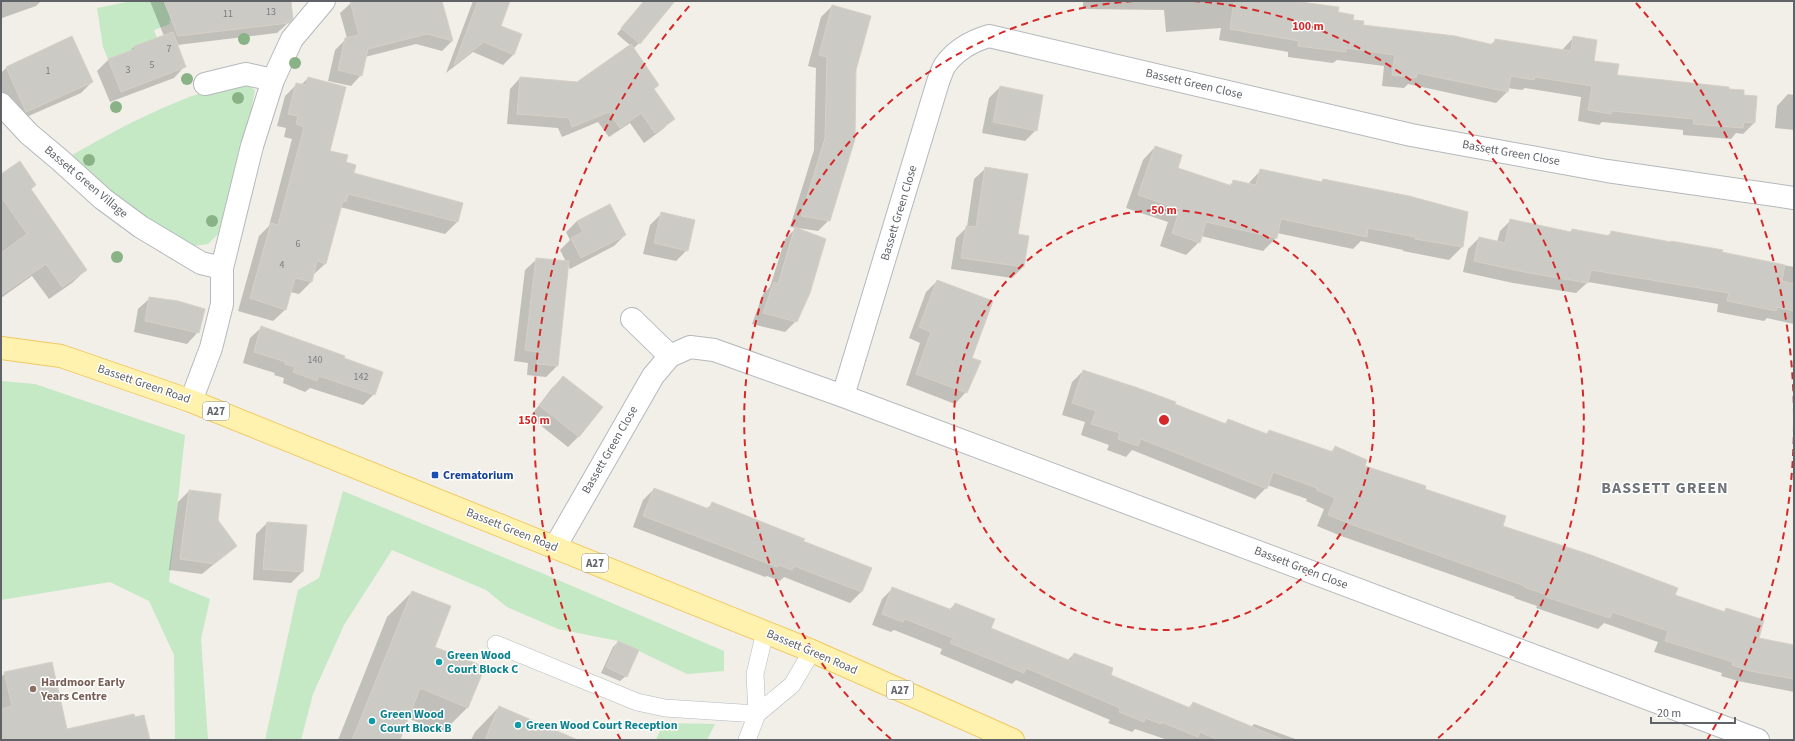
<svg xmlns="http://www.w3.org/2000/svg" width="1795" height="741" viewBox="0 0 1795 741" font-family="'Source Sans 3',sans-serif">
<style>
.green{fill:#c5e8c5}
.shadow{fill:#0003}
.building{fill:#cccac5;stroke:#d6d1c6}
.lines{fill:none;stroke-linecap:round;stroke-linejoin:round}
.lane-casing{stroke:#b5b8bc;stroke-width:18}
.street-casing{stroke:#b5b8bc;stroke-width:24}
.primary-casing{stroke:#f2c960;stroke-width:24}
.lane{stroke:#fff;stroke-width:17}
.street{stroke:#fff;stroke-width:22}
.primary{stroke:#fff2af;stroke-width:22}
.tree{fill:#89b387}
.ring{fill:none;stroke:#d62828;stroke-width:2;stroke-dasharray:7 5}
.transit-dot{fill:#1a4fb4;stroke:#fff;stroke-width:1.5}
.culture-dot{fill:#0f9aa8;stroke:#fff;stroke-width:1.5}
.education-dot{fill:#8d6e63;stroke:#fff;stroke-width:1.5}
.labels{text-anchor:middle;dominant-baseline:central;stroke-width:3;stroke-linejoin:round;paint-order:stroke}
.number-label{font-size:10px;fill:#7a7d7f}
.shield{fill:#fff;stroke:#8f9295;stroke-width:1}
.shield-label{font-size:11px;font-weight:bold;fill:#5f6368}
.street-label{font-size:12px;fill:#5f6368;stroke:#fff}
.transit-label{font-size:12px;font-weight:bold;fill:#164399;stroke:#fff;text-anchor:start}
.culture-label{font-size:12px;font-weight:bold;fill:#0d838f;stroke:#fff;text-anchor:start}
.education-label{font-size:12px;font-weight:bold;fill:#785e54;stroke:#fff;text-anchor:start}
.district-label{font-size:16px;font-weight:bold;letter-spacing:1px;fill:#70757a;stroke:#fff}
.centre{fill:#d62828;stroke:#fff;stroke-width:2}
.ring-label{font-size:12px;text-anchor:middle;font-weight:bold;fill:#d62828;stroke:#fff;stroke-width:3;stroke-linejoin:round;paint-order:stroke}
</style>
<rect width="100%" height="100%" fill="#f1efe8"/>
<path class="green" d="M132,1H164L172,20L169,21L170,24L154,30L157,38L134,46L138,56L130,59L126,52L108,59L103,47L97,8Z
M247,85L255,90L248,126L218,234L208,244L193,246L131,208L69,157C112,132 160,106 207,91C220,88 234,87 247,85Z
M1,381L35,384L185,435L169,582L210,599L201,639L208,740H175L174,655L149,601L110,582L1,600Z
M343,491L544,574L724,651V671L687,674L618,641L558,629L507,607L486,590L392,550L344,625L313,694L301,740H265L298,590L319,578Z
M663,723L715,724L707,740H656Z"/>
<path class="shadow" d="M1,1H41L36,6L2,18Z
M150,1H290L288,23L277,33L177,45L185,66L174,78L110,102L97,71L108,60L130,51L134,47L164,36Z
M357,1H441L452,41L442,51L416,44L365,57L361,75L351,86L328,81L335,50L347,38L340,13L351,3Z
M473,1H504L500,26L521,35L513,55L503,65L473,52L446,73Z
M644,1H663L639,43L633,49L653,89L673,119L663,129L644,143L630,123L609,137L598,122L562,137L558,128L507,124L510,89L520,78L578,83L631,46L617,34Z
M1083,1H1295L1338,8L1337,13L1362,26L1490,45L1496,40L1562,50L1574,37L1593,62L1616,76L1728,90L1743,96L1754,123L1743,134L1736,133L1731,139L1683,135V130L1602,122L1599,125L1578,121L1581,97L1525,88L1522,90L1507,88V92L1496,103L1408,84L1404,88L1382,86L1384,66L1337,60L1333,63L1288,57V52L1219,40L1221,28L1166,32L1164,10L1083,9Z
M832,6L855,69L829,220L818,231L798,228L796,321L785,332L752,324L763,294L770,287L785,239L796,228L790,227L814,150L816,68L808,66L821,17Z
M7,67L92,82L81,93L15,122L1,90V73Z
M308,78L329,151L345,163L352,174L457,222L445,234L340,207L326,263L313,275L311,282L299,294L290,292L286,309L273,321L238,311L259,236L269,226L292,139L284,137L286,128L277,126L285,96L297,84L301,85Z
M1000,87L1036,130L1025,141L982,133L989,98Z
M1788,94L1794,95V130L1775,128L1777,106Z
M1155,147L1177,169L1229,186L1234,181L1248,184L1261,170L1320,183L1323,180L1467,212L1462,247L1449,260L1403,251V250L1361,241L1353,249L1277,233L1276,238L1263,251L1201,236L1199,242L1186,255L1160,246L1168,222L1126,208L1143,160Z
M986,168L1023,267L1012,278L951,269L956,238L967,227L974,179Z
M1,176L30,190L86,270L72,283L49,299L32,276L1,298Z
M661,214L687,250L676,261L643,254L650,225Z
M1511,220L1569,233L1572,230L1607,236L1612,232L1794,267V324L1767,318L1764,321L1717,312L1718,304L1588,282L1576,293L1513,283L1463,272L1468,249L1479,238L1497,242L1500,231Z
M577,221L625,235L614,246L570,269L568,265L557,366L546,377L527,375L528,363L514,361L525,270L537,259L566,262L560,250L570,240L566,232Z
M937,281L970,358L966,392L955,404L906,385L920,343L909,338L926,292Z
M150,298L198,332L187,344L134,332L138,309Z
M262,327L343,358L374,394L363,405L310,388L305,392L283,383L284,378L274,375L275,373L243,363L250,338Z
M1083,371L1224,424L1228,420L1266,434L1269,431L1330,453L1335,447L1363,466L1424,489L1502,527L1674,595L1723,612L1727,609L1757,639L1794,646V692L1738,681L1721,676L1722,673L1654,652L1658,642L1604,623L1598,629L1536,608L1537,606L1514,598L1515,597L1341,536L1317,526L1324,509L1306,501L1307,499L1267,485L1266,488L1255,499L1132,450L1126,457L1107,450L1109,445L1081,435L1085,422L1062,415L1072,382Z
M563,377L579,436L568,447L530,417L552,388Z
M654,489L706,509L712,504L802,542L861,592L850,603L784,577L780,581L767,576L765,577L633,527L643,500Z
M189,491L216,520L236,546L202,574L169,570L178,502Z
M267,523L302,572L291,583L253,580L256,534Z
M893,588L949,610L955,604L990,629L1067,661L1074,654L1109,676L1188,708L1193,703L1251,727L1254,724L1298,740H1168L1135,729L1132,732L1108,723L1110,720L1016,680L1012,684L940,654L942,649L894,630L891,632L872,625L882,599Z
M412,592L434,647L468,707L443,732L407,718L398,740H338L387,617Z
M618,642L626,676L620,681L601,673L613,647Z
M5,673L66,730L149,740H1V677Z
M499,707L549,740H471L475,732Z"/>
<path class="building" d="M164,1H291L293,19L289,23L178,36Z
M350,1H442L453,41L427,34L368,49L362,76L338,70L345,38L359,35Z
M478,1H510L501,26L522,34L514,55L484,42L454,65Z
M644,1H675L640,44L621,28Z
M1234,1H1292L1339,7L1338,12L1354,15L1353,20L1364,21L1363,25L1455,36L1494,45L1495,39L1571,51L1573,36L1597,40L1594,61L1619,64L1617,75L1729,87V89L1744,90V95L1757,96L1755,123L1744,122L1743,128L1693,124L1694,119L1612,111L1611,114L1588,110L1592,86L1535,77L1534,80L1511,76L1508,92L1417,73L1416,78L1392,75L1395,55L1346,48V52L1298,46L1299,41L1230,29Z
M832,5L871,16L856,70L855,139L830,221L801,216L825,138L827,57L819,55Z
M173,32L186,67L121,92L108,59L135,49L134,46Z
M72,36L93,82L26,112L6,67Z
M631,44L659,85L654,89L675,119L655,133L641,113L620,128L609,112L572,127L569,118L517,114L520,77L577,82Z
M308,77L346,87L330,151L348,155L346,162L356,165L354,173L463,203L458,222L348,194L346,202L343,201L326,264L317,261L312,282L295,278L286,310L250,298L271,223L278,225L304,127L296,124L298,116L288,114L296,83L306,85Z
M1000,86L1043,95L1037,131L993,122Z
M1155,146L1182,155L1178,168L1232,186L1233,180L1256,185L1260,169L1322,182L1323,179L1409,196L1468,212L1463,247L1415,239L1416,237L1368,228L1367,237L1281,219L1277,238L1206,222L1200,243L1172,233L1180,209L1138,195Z
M20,161L36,185L31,189L87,270L62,287L46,264L1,295V253L27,234L1,197V174Z
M985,167L1028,174L1018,234L1029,236L1024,267L961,258L966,226L976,227Z
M610,204L626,235L581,258L571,238L583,232L577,221Z
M661,212L695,220L688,251L654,243Z
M1510,219L1571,232L1572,229L1610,236L1611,231L1671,242V241L1723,250L1722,252L1785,265L1782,281L1794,284V311L1777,307L1776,311L1727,301L1729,293L1591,270L1588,283L1524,272L1474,261L1479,237L1505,243Z
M795,227L826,239L810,293L797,322L763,313L774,282L778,284Z
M536,258L569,261L558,366L537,364L538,352L525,350Z
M937,280L993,301L972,358L981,361L967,393L916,374L931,332L919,327Z
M149,297L178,301L205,309L199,333L145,321Z
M261,326L345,356L344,358L383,372L375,395L319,376L317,381L293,372L295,367L285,364L286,362L254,352Z
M1083,370L1138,388L1176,402L1175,404L1226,424L1228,419L1267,434L1269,430L1333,452L1335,446L1367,460L1365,466L1426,486L1425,489L1506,516L1503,526L1591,555L1678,588L1675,595L1725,612L1726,608L1764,620L1759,638L1794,645V679L1750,671L1732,665L1733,662L1665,641L1668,631L1612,612L1610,618L1546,597L1547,595L1524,587L1525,586L1353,525L1328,515L1335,498L1317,490V488L1273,472L1267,489L1141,439L1138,446L1118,439L1120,433L1091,424L1096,411L1072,403Z
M563,376L603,407L579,437L540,406Z
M654,488L709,509L712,502L805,539L803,541L872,568L862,592L794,566L792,570L778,565L777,567L643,516Z
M189,490L221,494L218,520L237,546L214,564L180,559Z
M267,522L307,525L303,572L263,569Z
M892,587L952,610L955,603L995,619L991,628L1071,661L1074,653L1113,668L1111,675L1190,708L1193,702L1284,740H1218L1200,732L1198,737L1161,722V724L1145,718L1144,722L1119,712L1120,708L1026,668L1024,673L950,643L953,638L905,619L903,622L882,614Z
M412,591L451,606L435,647L485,667L468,708L420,688L400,740H352Z
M618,641L639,650L627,677L606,667Z
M52,662L67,729L134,714L135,717L144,715L150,740H1V709L12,706L4,672Z
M499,706L578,740H485Z"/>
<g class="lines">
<defs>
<path id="lane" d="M496,644L637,702L665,708L757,714L792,685L812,651
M747,740L757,714L755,674L765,632"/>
<path id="street" d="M205,84L246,74L273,80
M1,104L29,134L60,160L103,199L141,227L201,263L222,268
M632,319L670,356
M843,396L938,82C940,77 942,70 945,65C956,50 972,41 989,36L1411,135L1607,171L1794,198
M191,401L211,348L222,304V268L252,146L273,80L292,39L324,1
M555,547L653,376L670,356L690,347L714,350L843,396L1758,740"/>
<path id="primary" d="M1,348L61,356L191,401L812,651L1013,740"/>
</defs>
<use href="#lane" class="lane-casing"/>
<use href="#street" class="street-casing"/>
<use href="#primary" class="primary-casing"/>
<use href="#lane" class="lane"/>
<use href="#street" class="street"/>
<use href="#primary" class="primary"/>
</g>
<g class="tree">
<circle cx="244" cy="39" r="6"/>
<circle cx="295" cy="63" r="6"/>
<circle cx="187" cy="79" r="6"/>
<circle cx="238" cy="98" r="6"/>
<circle cx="116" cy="107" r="6"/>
<circle cx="89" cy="160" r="6"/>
<circle cx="212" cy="221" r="6"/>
<circle cx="117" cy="257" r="6"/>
</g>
<g class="ring">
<circle cx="1164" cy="420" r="210"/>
<path d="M891 739A420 420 0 0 1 1135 1M1193 1A420 420 0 0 1 1437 739"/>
<path d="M1794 425A630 630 0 0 1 1707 740M621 740A630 630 0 0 1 692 3M1636 3A630 630 0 0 1 1794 415"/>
</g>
<rect class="transit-dot" x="431" y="471" width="8" height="8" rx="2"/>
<g class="culture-dot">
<circle cx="439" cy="662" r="4"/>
<circle cx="372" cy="721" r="4"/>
<circle cx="518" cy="725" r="4"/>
</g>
<circle class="education-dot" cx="33" cy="689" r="4"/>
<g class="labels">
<g class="number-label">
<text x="271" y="12">13</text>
<text x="228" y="14">11</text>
<text x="169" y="49">7</text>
<text x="152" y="65">5</text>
<text x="128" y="70">3</text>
<text x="48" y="71">1</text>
<text x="298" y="244">6</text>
<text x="282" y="265">4</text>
<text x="315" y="360">140</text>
<text x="361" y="377">142</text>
</g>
<g class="shield">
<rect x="203" y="402" width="26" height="18" rx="3"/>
<rect x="582" y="554" width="26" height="18" rx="3"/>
<rect x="887" y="681" width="26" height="18" rx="3"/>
</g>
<g class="shield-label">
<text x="216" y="411">A27</text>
<text x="595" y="563">A27</text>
<text x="900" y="690">A27</text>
</g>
<g class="street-label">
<text transform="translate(1194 84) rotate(13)">Bassett Green Close</text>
<text transform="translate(1511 153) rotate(10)">Bassett Green Close</text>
<text transform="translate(86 182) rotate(40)">Bassett Green Village</text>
<text transform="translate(899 213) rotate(-73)">Bassett Green Close</text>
<text transform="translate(144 384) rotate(19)">Bassett Green Road</text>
<text transform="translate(610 450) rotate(-60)">Bassett Green Close</text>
<text transform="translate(512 530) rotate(22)">Bassett Green Road</text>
<text transform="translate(1301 568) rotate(21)">Bassett Green Close</text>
<text transform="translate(812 652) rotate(23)">Bassett Green Road</text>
</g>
<g class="transit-label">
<text x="443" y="475">Crematorium</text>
</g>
<g class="culture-label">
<text x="447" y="655">Green Wood<tspan x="447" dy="14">Court Block C</tspan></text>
<text x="380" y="714">Green Wood<tspan x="380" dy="14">Court Block B</tspan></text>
<text x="526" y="725">Green Wood Court Reception</text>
</g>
<g class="education-label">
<text x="41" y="682">Hardmoor Early<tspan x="41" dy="14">Years Centre</tspan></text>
</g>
<g class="district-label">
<text x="1665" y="488">BASSETT GREEN</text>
</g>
</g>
<circle cx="1164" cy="420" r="6" class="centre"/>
<g class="ring-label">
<text x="1308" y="30">100 m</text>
<text x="1164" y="214">50 m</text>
<text x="534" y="424">150 m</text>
</g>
<rect width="1795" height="741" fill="none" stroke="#5f6368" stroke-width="4"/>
<path d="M1651 717v6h84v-6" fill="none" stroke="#5f6368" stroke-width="2"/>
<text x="1657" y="717" font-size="12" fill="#5f6368" stroke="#ffffff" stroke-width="3" paint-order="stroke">20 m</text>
</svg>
